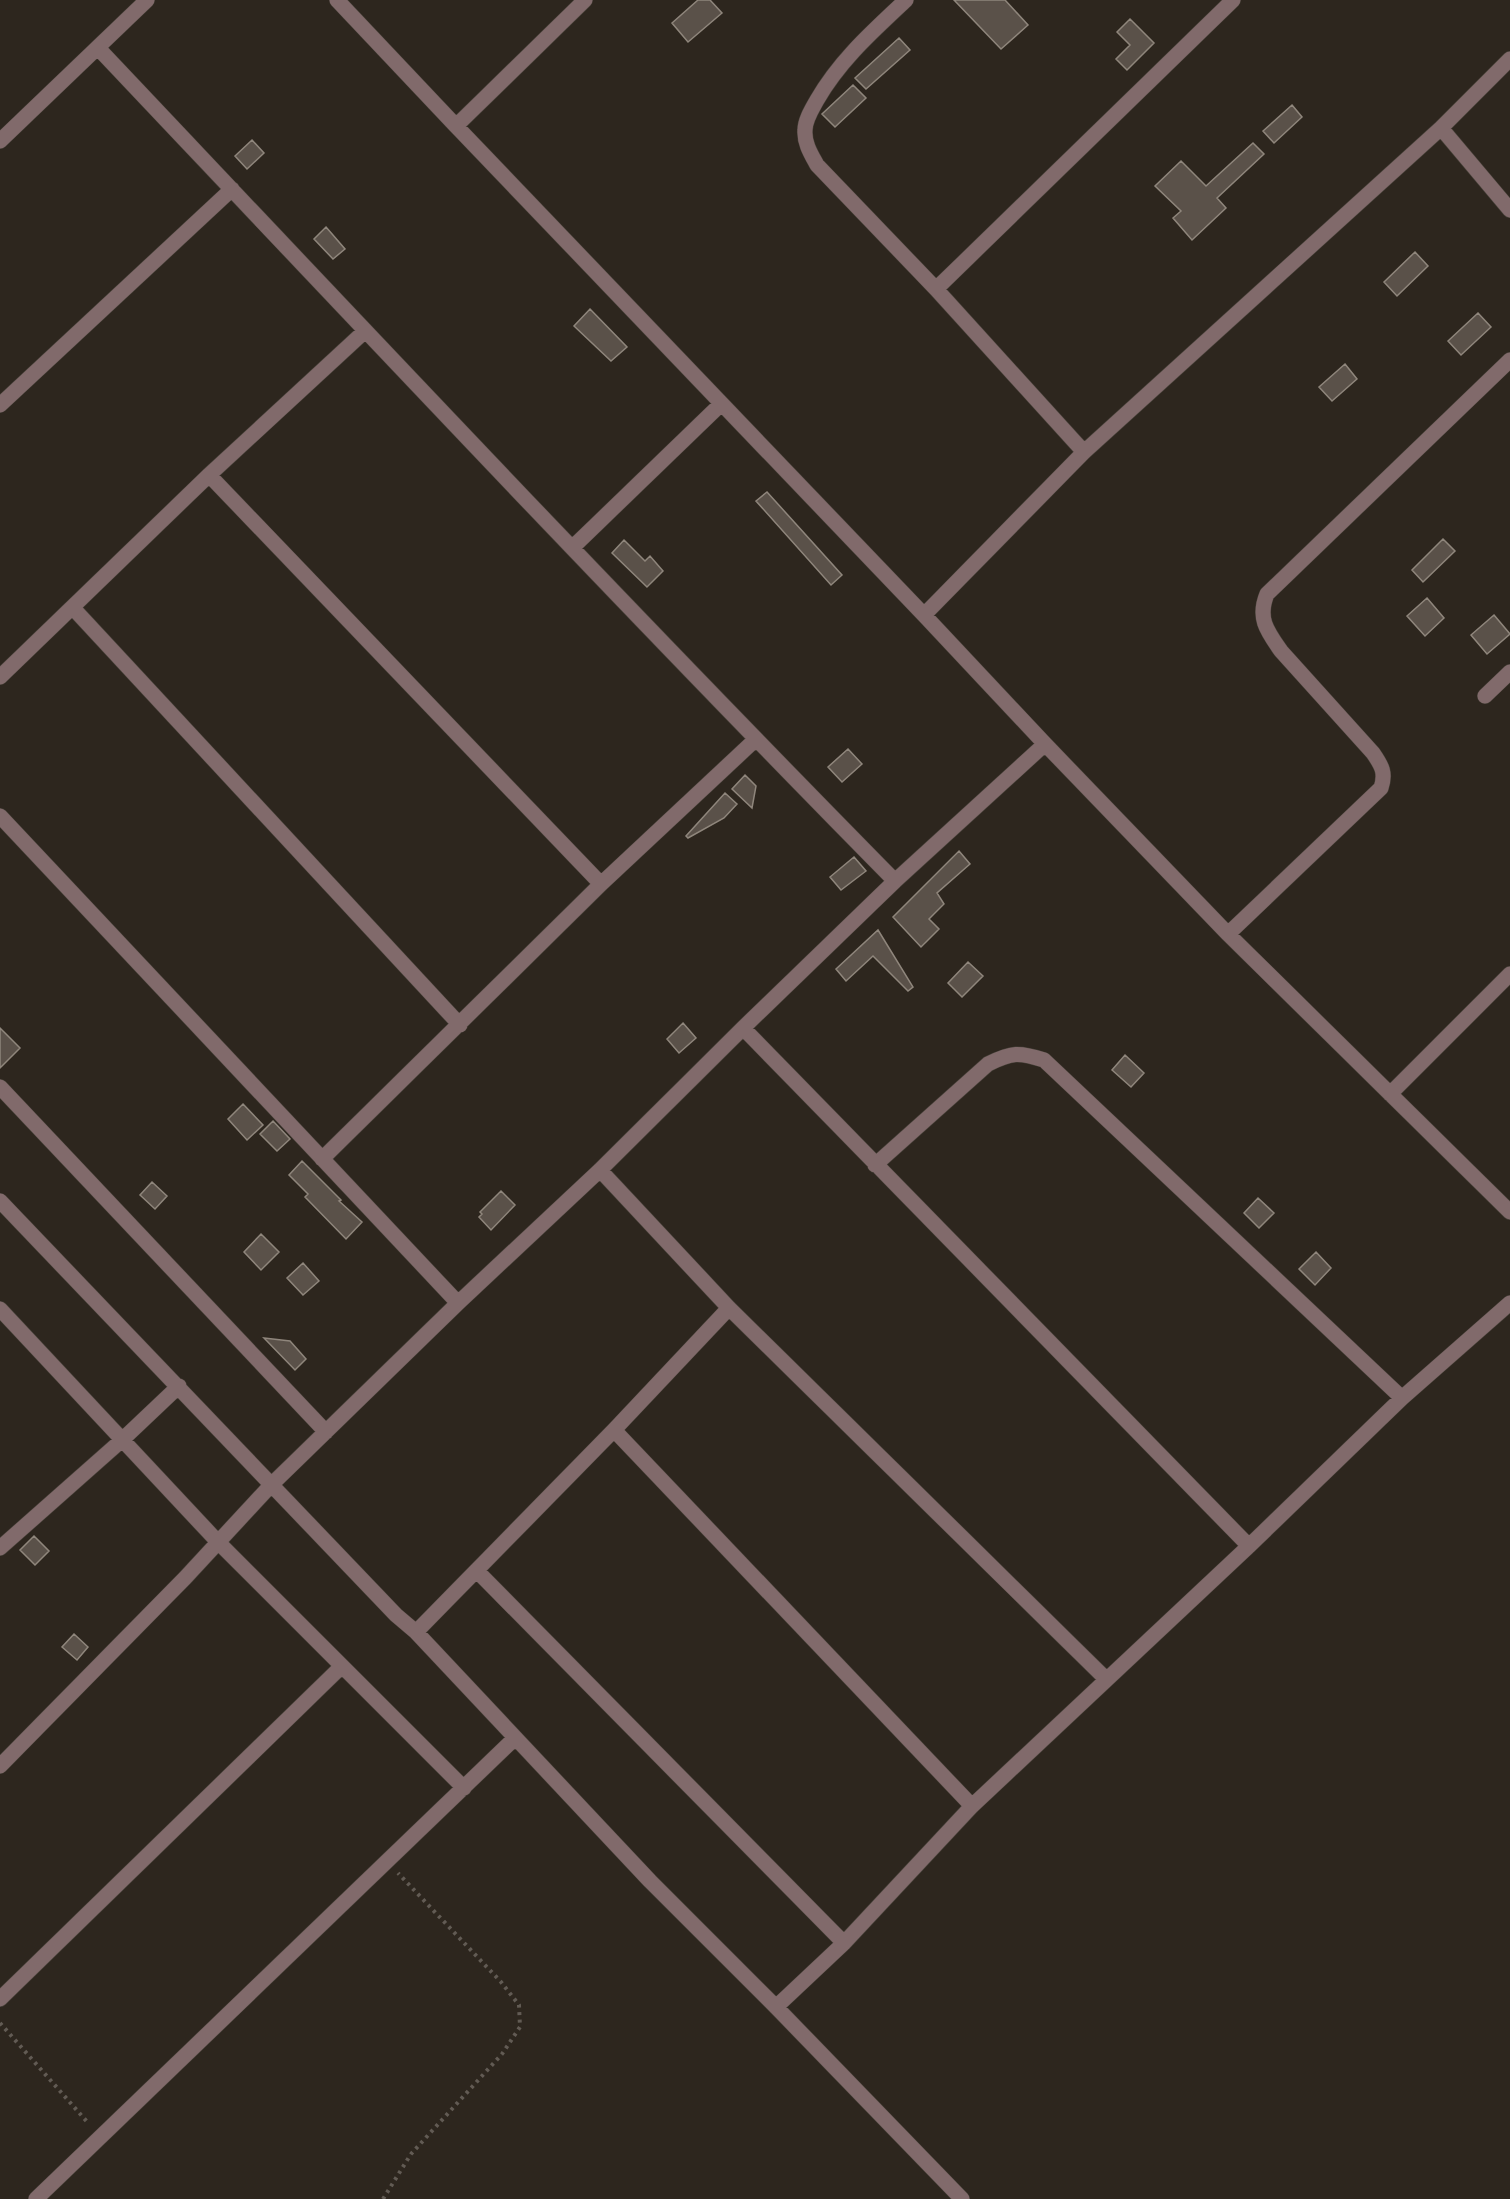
<svg xmlns="http://www.w3.org/2000/svg" width="1510" height="2199" viewBox="0 0 1510 2199" font-family="'DejaVu Sans',sans-serif">
<style>
.building{fill:#5a5149;stroke:#8f867c;stroke-width:1.5}
.lines{fill:none;stroke-linecap:round;stroke-linejoin:round}
.minor-casing{stroke:#48423a;stroke-width:16}
.path{stroke:#625b54;stroke-width:4;stroke-dasharray:3 4.5;stroke-linecap:butt}
.minor{stroke:#816a6b;stroke-width:15}
</style>
<rect width="100%" height="100%" fill="#2d261e"/>
<path class="building" d="M698,0H710L722,13L688,42L672,23Z
M954,0H1005L1028,25L1001,49Z
M1130,19L1154,43L1127,70L1116,59L1130,45L1117,32Z
M899,38L910,50L866,89L855,78Z
M853,85L866,98L835,127L822,114Z
M1292,105L1302,117L1274,143L1263,131Z
M252,140L264,153L247,169L235,156Z
M1253,143L1264,154L1217,198L1226,208L1192,240L1173,218L1181,211L1155,186L1181,161L1206,186Z
M326,227L345,249L333,259L314,239Z
M1415,252L1428,266L1397,296L1384,282Z
M590,309L627,347L611,361L574,326Z
M1478,313L1491,327L1461,355L1448,341Z
M1345,364L1357,379L1332,401L1319,387Z
M767,492L842,575L831,585L756,501Z
M1443,539L1455,551L1423,582L1412,570Z
M624,540L645,561L650,556L663,571L647,587L612,553Z
M1427,598L1444,618L1425,636L1407,616Z
M1494,615L1510,634L1487,654L1471,635Z
M848,749L862,764L842,782L828,767Z
M745,775L756,786L752,808L732,789Z
M725,793L737,804L724,818L688,838L686,836Z
M959,851L970,864L937,893L944,904L929,919L939,929L921,947L893,917Z
M854,857L866,871L841,890L830,877Z
M878,930L913,987L908,991L873,956L846,981L836,969Z
M968,962L983,976L962,997L948,983Z
M683,1023L696,1038L679,1053L667,1039Z
M0,1028L20,1048L0,1068Z
M1125,1055L1144,1073L1131,1087L1112,1070Z
M243,1104L263,1125L247,1140L228,1119Z
M273,1121L290,1139L277,1151L260,1134Z
M302,1161L341,1200L339,1201L362,1222L346,1239L305,1197L308,1194L289,1175Z
M152,1182L167,1196L155,1209L140,1195Z
M501,1191L515,1205L491,1230L479,1217L482,1214L480,1212Z
M1258,1198L1274,1213L1259,1228L1244,1213Z
M261,1234L279,1252L261,1270L244,1252Z
M1316,1252L1331,1268L1315,1285L1299,1269Z
M303,1263L319,1281L303,1295L287,1278Z
M264,1338L290,1341L306,1359L295,1370Z
M34,1536L49,1551L35,1565L20,1550Z
M74,1634L88,1647L77,1660L62,1647Z"/>
<g class="lines">
<defs>
<path id="minor" d="M337,0L456,126L585,0
M906,0C873,31 840,60 817,100C812,109 805,120 805,130C804,143 811,154 817,165L936,289L1084,452L1441,128L1510,59
M98,48C362,327 625,607 895,881
M456,126L924,615L1045,744L1228,934L1510,1212
M1441,128L1510,210
M0,141L147,0
M936,289L1233,0
M0,405L232,189
M209,475L601,884
M573,547L721,404
M73,608L460,1025
M924,615L1084,452
M0,677L209,475L365,331
M1485,696L1510,672
M0,816L458,1303
M1228,934L1381,788C1386,773 1382,766 1373,753L1281,651C1267,631 1257,618 1267,594L1510,360
M743,1028L1249,1546
M0,1087L326,1432
M1390,1094L1510,974
M322,1159L601,884L756,739
M875,1165L988,1064C1012,1052 1019,1052 1044,1060L1402,1398
M600,1170L729,1308L1106,1679
M0,1201L396,1615L416,1632L650,1881L776,2007L962,2199
M0,1309L217,1541L464,1788
M614,1430L972,1806
M0,1548L122,1440L179,1386
M477,1571L844,1943
M416,1632L614,1430L729,1308
M0,1766L185,1578L272,1484L458,1303L600,1170L743,1028L895,881L1045,744
M0,1999L342,1666
M776,2007L844,1943L972,1806L1249,1546L1402,1398L1510,1303
M36,2199L515,1738"/>
</defs>
<use href="#minor" class="minor-casing"/>
<path class="path" d="M0,2023L89,2124
M383,2199L411,2154L502,2054L520,2027L519,2005L501,1982L398,1873"/>
<use href="#minor" class="minor"/>
</g>
</svg>
